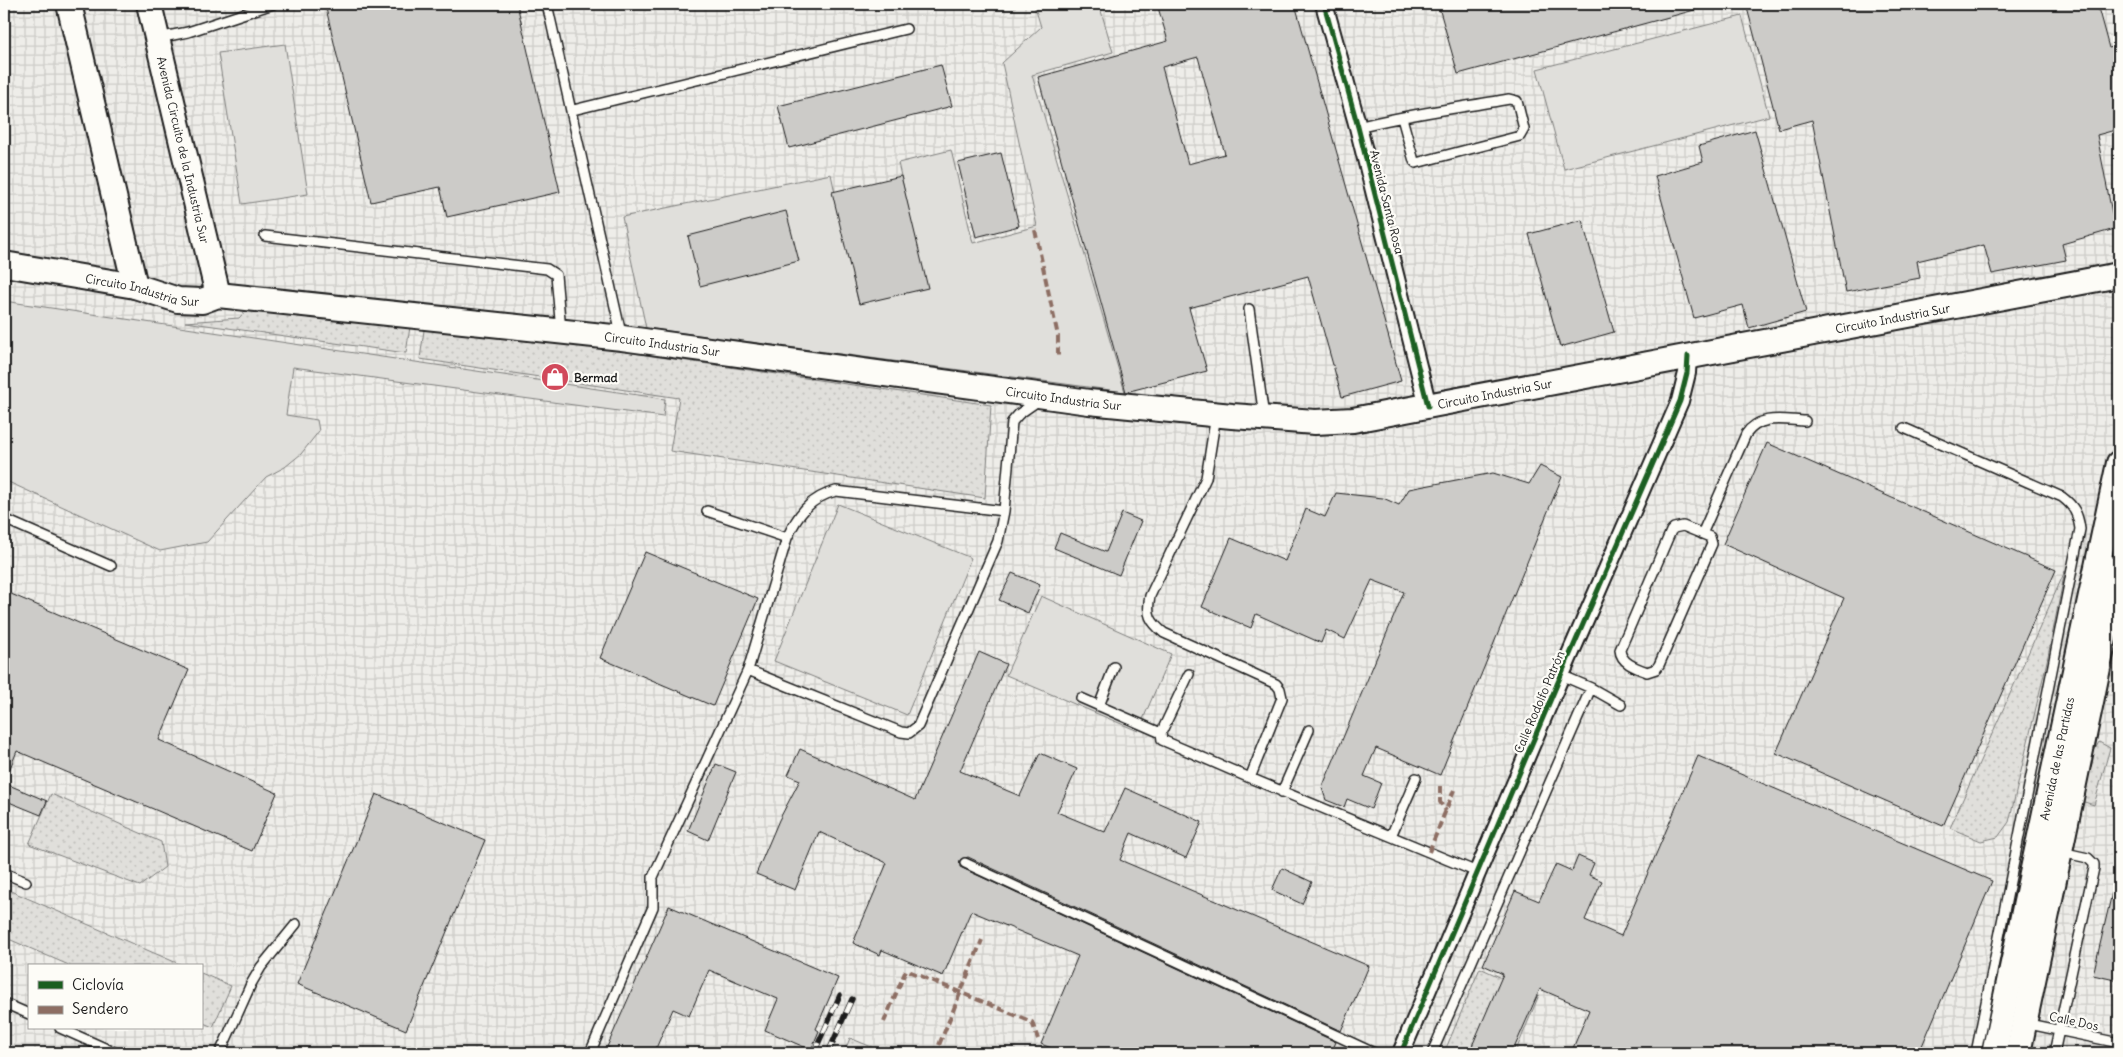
<svg xmlns="http://www.w3.org/2000/svg" width="2123" height="1057" viewBox="0 0 2123 1057" font-family="Delius,sans-serif">
<style>
.industrial{fill:url(#industrial-grid);fill-rule:evenodd}
.grass{fill:url(#grass-dots);stroke:#7e7e7c}
.park{fill:#e0dfdb;stroke:#7e7e7c}
.building{fill:#cccbc8;stroke:#1c1c1c;fill-rule:evenodd}
.lines{fill:none;stroke-linecap:round;stroke-linejoin:round}
.lane-casing{stroke:#1c1c1c;stroke-width:12}
.street-casing{stroke:#1c1c1c;stroke-width:20}
.secondary-casing{stroke:#1c1c1c;stroke-width:28}
.lane{stroke:#fdfcf7;stroke-width:9}
.street{stroke:#fdfcf7;stroke-width:16}
.secondary{stroke:#fdfcf7;stroke-width:24}
.rail-casing{stroke:#1c1c1c;stroke-width:5.5}
.rail{stroke:#fdfcf7;stroke-width:4;stroke-dasharray:11;stroke-linecap:butt}
.quiet{stroke:#8d6e63;stroke-width:4;stroke-dasharray:8 4;stroke-linecap:butt}
.cycleway-casing{stroke:#fdfcf7;stroke-width:8}
.cycleway{stroke:#1b5e20;stroke-width:5}
.labels{text-anchor:middle;dominant-baseline:central;stroke-width:4.5;stroke-linejoin:round;paint-order:stroke}
.street-label{font-size:12px;fill:#1c1c1c;stroke:#fdfcf7}
.poi-label{font-size:12px;font-weight:bold;fill:#1c1c1c;stroke:#fdfcf7;text-anchor:start}
</style>
<defs>
<pattern id="industrial-grid" width="8" height="8" patternUnits="userSpaceOnUse" patternTransform="scale(1.25)"><rect width="8" height="8" fill="#eeede9"/><path d="M0 4h8M4 0v8" fill="none" stroke="#cccbc7"/></pattern>
<pattern id="grass-dots" width="8" height="8" patternUnits="userSpaceOnUse" patternTransform="scale(1.25)"><rect width="8" height="8" fill="#e0dfdb"/><path d="M2 2h.1M6 6h.1" fill="none" stroke="#c0bfbb" stroke-width="1.8" stroke-linecap="round"/></pattern>
</defs>
<rect width="100%" height="100%" fill="#fdfcf7"/>
<filter id="ink" filterUnits="userSpaceOnUse"><feTurbulence type="fractalNoise" baseFrequency=".02" numOctaves="2"/><feDisplacementMap in="SourceGraphic" scale="10" xChannelSelector="R" yChannelSelector="G"/><feConvolveMatrix kernelMatrix="1 2 1 2 8 2 1 2 1" color-interpolation-filters="sRGB"/></filter>
<g filter="url(#ink)">
<path class="industrial" d="M4,4H2119V1053H4ZM29,966H201V1028H29Z"/>
<path class="grass" d="M251,305L410,327L406,353L185,322L239,318Z
M425,323L991,405L985,498L670,451L679,398L420,359Z
M2065,571L2047,661L2009,822L1998,837L1981,841L1950,828Z
M2099,742L2110,748L2094,805L2078,800L2088,762Z
M51,794L161,842L165,867L140,886L29,844Z
M6,889L184,966H71L4,937Z
M1480,968L1539,995L1515,1053H1444Z
M201,973L231,986L213,1027L201,1022Z
M850,1038L886,1053H844Z"/>
<path class="park" d="M1034,4H1099L1113,52L1032,75L1125,392L646,328L622,217L831,174L858,301L926,286L898,163L951,150L973,243L1037,226L1002,63L1041,27Z
M1742,16L1769,116L1564,169L1537,69Z
M285,44L308,194L242,204L218,53Z
M4,301L665,399L663,417L293,367L286,415L317,420L319,431L301,454L285,467L266,477L207,542L160,551L4,480Z
M838,504L971,558L907,715L774,661Z
M1041,596L1171,654L1138,731L1006,675Z"/>
<path class="building" d="M325,4H517L560,192L447,217L440,187L371,202Z
M1157,4H1295L1401,381L1342,397L1308,276L1189,308L1207,371L1126,392L1038,77L1168,41ZM1198,57L1225,154L1188,164L1162,67Z
M1438,4H1702V8L1458,74Z
M1746,4H2097L2109,48L2119,45V129L2097,135L2115,229L2062,244L2066,260L1992,274L1984,245L1917,261L1920,278L1846,292L1812,120L1779,129Z
M941,65L952,106L789,148L778,106Z
M1755,130L1806,312L1749,328L1743,305L1694,318L1655,176L1703,162L1699,146Z
M1001,153L1019,226L976,237L958,163Z
M901,176L928,288L859,304L832,192Z
M786,211L799,261L700,286L688,236Z
M1582,220L1614,332L1560,347L1529,234Z
M1767,443L2056,570L1943,826L1776,753L1844,598L1723,544Z
M1540,466L1562,477L1440,775L1376,748L1364,776L1381,783L1371,809L1347,799L1344,807L1326,800L1322,788L1404,592L1372,580L1345,639L1326,630L1321,643L1256,614L1251,628L1202,607L1231,538L1285,561L1306,509L1325,517L1336,493L1383,498L1399,505L1409,489L1493,473L1529,484Z
M1122,513L1141,521L1119,575L1054,548L1060,533L1106,552Z
M645,552L758,599L713,706L600,658Z
M1012,573L1040,585L1028,613L999,600Z
M4,591L189,670L159,740L277,793L252,851L17,751L4,783L47,801L41,815L4,800Z
M979,652L1006,664L960,771L1020,796L1040,753L1077,769L1057,812L1105,832L1125,788L1202,822L1186,858L1131,833L1120,860L1369,966L1341,1031L968,857L960,860V867L1336,1042L1331,1053H1049L1051,1048L1041,1044L1078,956L971,911L943,976L882,950L880,955L853,943L887,863L819,832L795,890L756,874L779,820L800,780L788,775L800,749L915,800Z
M1698,756L1992,881L1919,1053H1571L1589,1010L1540,989L1512,1053H1469L1503,974L1483,965L1515,891L1539,901L1556,864L1572,871L1578,856L1594,863L1589,875L1602,881L1585,920L1621,936Z
M716,764L736,772L708,840L688,831Z
M376,794L485,840L406,1030L297,984Z
M1282,868L1312,882L1302,904L1272,890Z
M2114,884H2119V981L2093,975Z
M669,906L838,978L816,1029L819,1031L811,1050L765,1030L778,999L709,970L689,1016L673,1009L654,1053H622L607,1047Z"/>
<g class="lines">
<defs>
<path id="lane" d="M547,4L622,338
M158,38L188,32L273,4
M573,110L906,29
M1358,127C1407,114 1459,108 1509,99L1517,101L1524,129L1520,136L1416,163L1414,161L1402,118
M265,236L547,269L556,275L561,331
M1249,309L1264,417
M1216,415L1206,478L1150,596C1146,614 1150,622 1164,633L1276,684L1280,689L1282,698L1250,778L1477,872
M1904,428L2062,497C2074,506 2078,514 2080,529L1976,1053
M707,511L787,538
M1004,511L836,491C810,497 797,516 787,538L748,670L901,732L909,733L918,726L998,541L1004,511L1012,422L1019,414L1039,400
M4,519L111,566
M1683,526L1710,537L1712,544L1659,665L1656,669L1647,672C1636,668 1621,663 1620,650L1671,531L1674,528Z
M1702,534L1746,434C1760,414 1783,420 1805,421
M1189,674L1161,733L1162,740L1250,778
M1561,675L1591,688L1621,705
M1081,698L1161,733
M1099,706L1114,667
M1282,792L1309,730
M1391,836L1416,778
M965,863L1374,1053
M4,873L26,882
M4,1003L29,1014
M2024,1023L2119,1043
M60,1028L116,1053
M220,1053L251,984L261,967L296,924
M590,1053L653,907V877L748,670
M1432,1053L1591,688
M2054,1053L2094,868V864L2088,858L2061,852"/>
<path id="street" d="M1324,4L1358,127L1428,406
M1401,1053L1561,675L1680,401L1687,373L1688,356"/>
<g id="secondary">
<path d="M69,4L135,286"/>
<path id="s1" d="M149,4L218,295"/>
<path id="s2" d="M4,264L135,286L178,300L202,301L218,295L622,338L1089,402L1232,416L1315,422L1353,420L2119,275"/>
<path id="s3" d="M1994,1053L2119,463"/>
<path d="M2018,1053L2119,567"/>
</g>
</defs>
<use href="#lane" class="lane-casing"/>
<use href="#street" class="street-casing"/>
<use href="#secondary" class="secondary-casing"/>
<use href="#lane" class="lane"/>
<use href="#street" class="street"/>
<use href="#secondary" class="secondary"/>
<defs>
<path id="rail" d="M814,1053L840,995
M828,1053L852,999"/>
</defs>
<use href="#rail" class="rail-casing"/>
<use href="#rail" class="rail"/>
<path class="quiet" d="M1035,230L1058,336V359
M1440,786V802L1446,811
M1429,852L1454,790
M884,1022L906,970L1032,1022L1038,1039
M939,1045L982,940"/>
<defs>
<path id="cycleway" d="M1324,4L1358,127L1428,406
M1401,1053L1561,675L1680,401L1687,373L1688,356"/>
</defs>
<use href="#cycleway" class="cycleway-casing"/>
<use href="#cycleway" class="cycleway"/>
</g>
</g>
<defs>
<symbol id="shop-disc" viewBox="-11 -11 22 22"><circle r="9.5" fill="#d1495b" stroke="#fdfcf7"/><path d="M-5-2.5h2.3a2.7 3.5 0 0 1 5.4 0H5L5.5 6h-11ZM-1.5-2.5h3a1.5 2.3 0 0 0-3 0Z" fill="#fff"/></symbol>
</defs>
<g fill-rule="evenodd">
<use href="#shop-disc" x="539" y="361" width="32" height="32"/>
</g>
<g class="labels">
<g class="street-label">
<text stroke="none"><textPath href="#s1" startOffset="150">Avenida Circuito de la Industria Sur</textPath></text>
<text transform="translate(1387 202) rotate(76)">Avenida Santa Rosa</text>
<text stroke="none"><textPath href="#s2" startOffset="141">Circuito Industria Sur</textPath></text>
<text stroke="none"><textPath href="#s2" startOffset="1911">Circuito Industria Sur</textPath></text>
<text stroke="none"><textPath href="#s2" startOffset="666">Circuito Industria Sur</textPath></text>
<text stroke="none"><textPath href="#s2" startOffset="1506">Circuito Industria Sur</textPath></text>
<text stroke="none"><textPath href="#s2" startOffset="1071">Circuito Industria Sur</textPath></text>
<text transform="translate(1539 702) rotate(-67)">Calle Rodolfo Patrón</text>
<text stroke="none"><textPath href="#s3" startOffset="301">Avenida de las Partidas</textPath></text>
<text transform="translate(2074 1021) rotate(12)">Calle Dos</text>
</g>
<g class="poi-label">
<text x="574" y="377">Bermad</text>
</g>
</g>
<rect width="2123" height="1057" fill="none" stroke="#fdfcf7" stroke-width="20"/>
<rect x="10" y="10" width="2103" height="1037" fill="none" stroke="#1c1c1c" stroke-width="2" filter="url(#ink)"/>
<rect x="28" y="964" width="175" height="65" fill="#fdfcf7" stroke="#a3a29f"/>
<rect x="38" y="981" width="25" height="8" fill="#1b5e20" stroke="#a3a29f"/>
<text x="72" y="990" font-size="15" fill="#1c1c1c">Ciclovía</text>
<rect x="38" y="1006" width="25" height="8" fill="#8d6e63" stroke="#a3a29f"/>
<text x="72" y="1014" font-size="15" fill="#1c1c1c">Sendero</text>
</svg>
